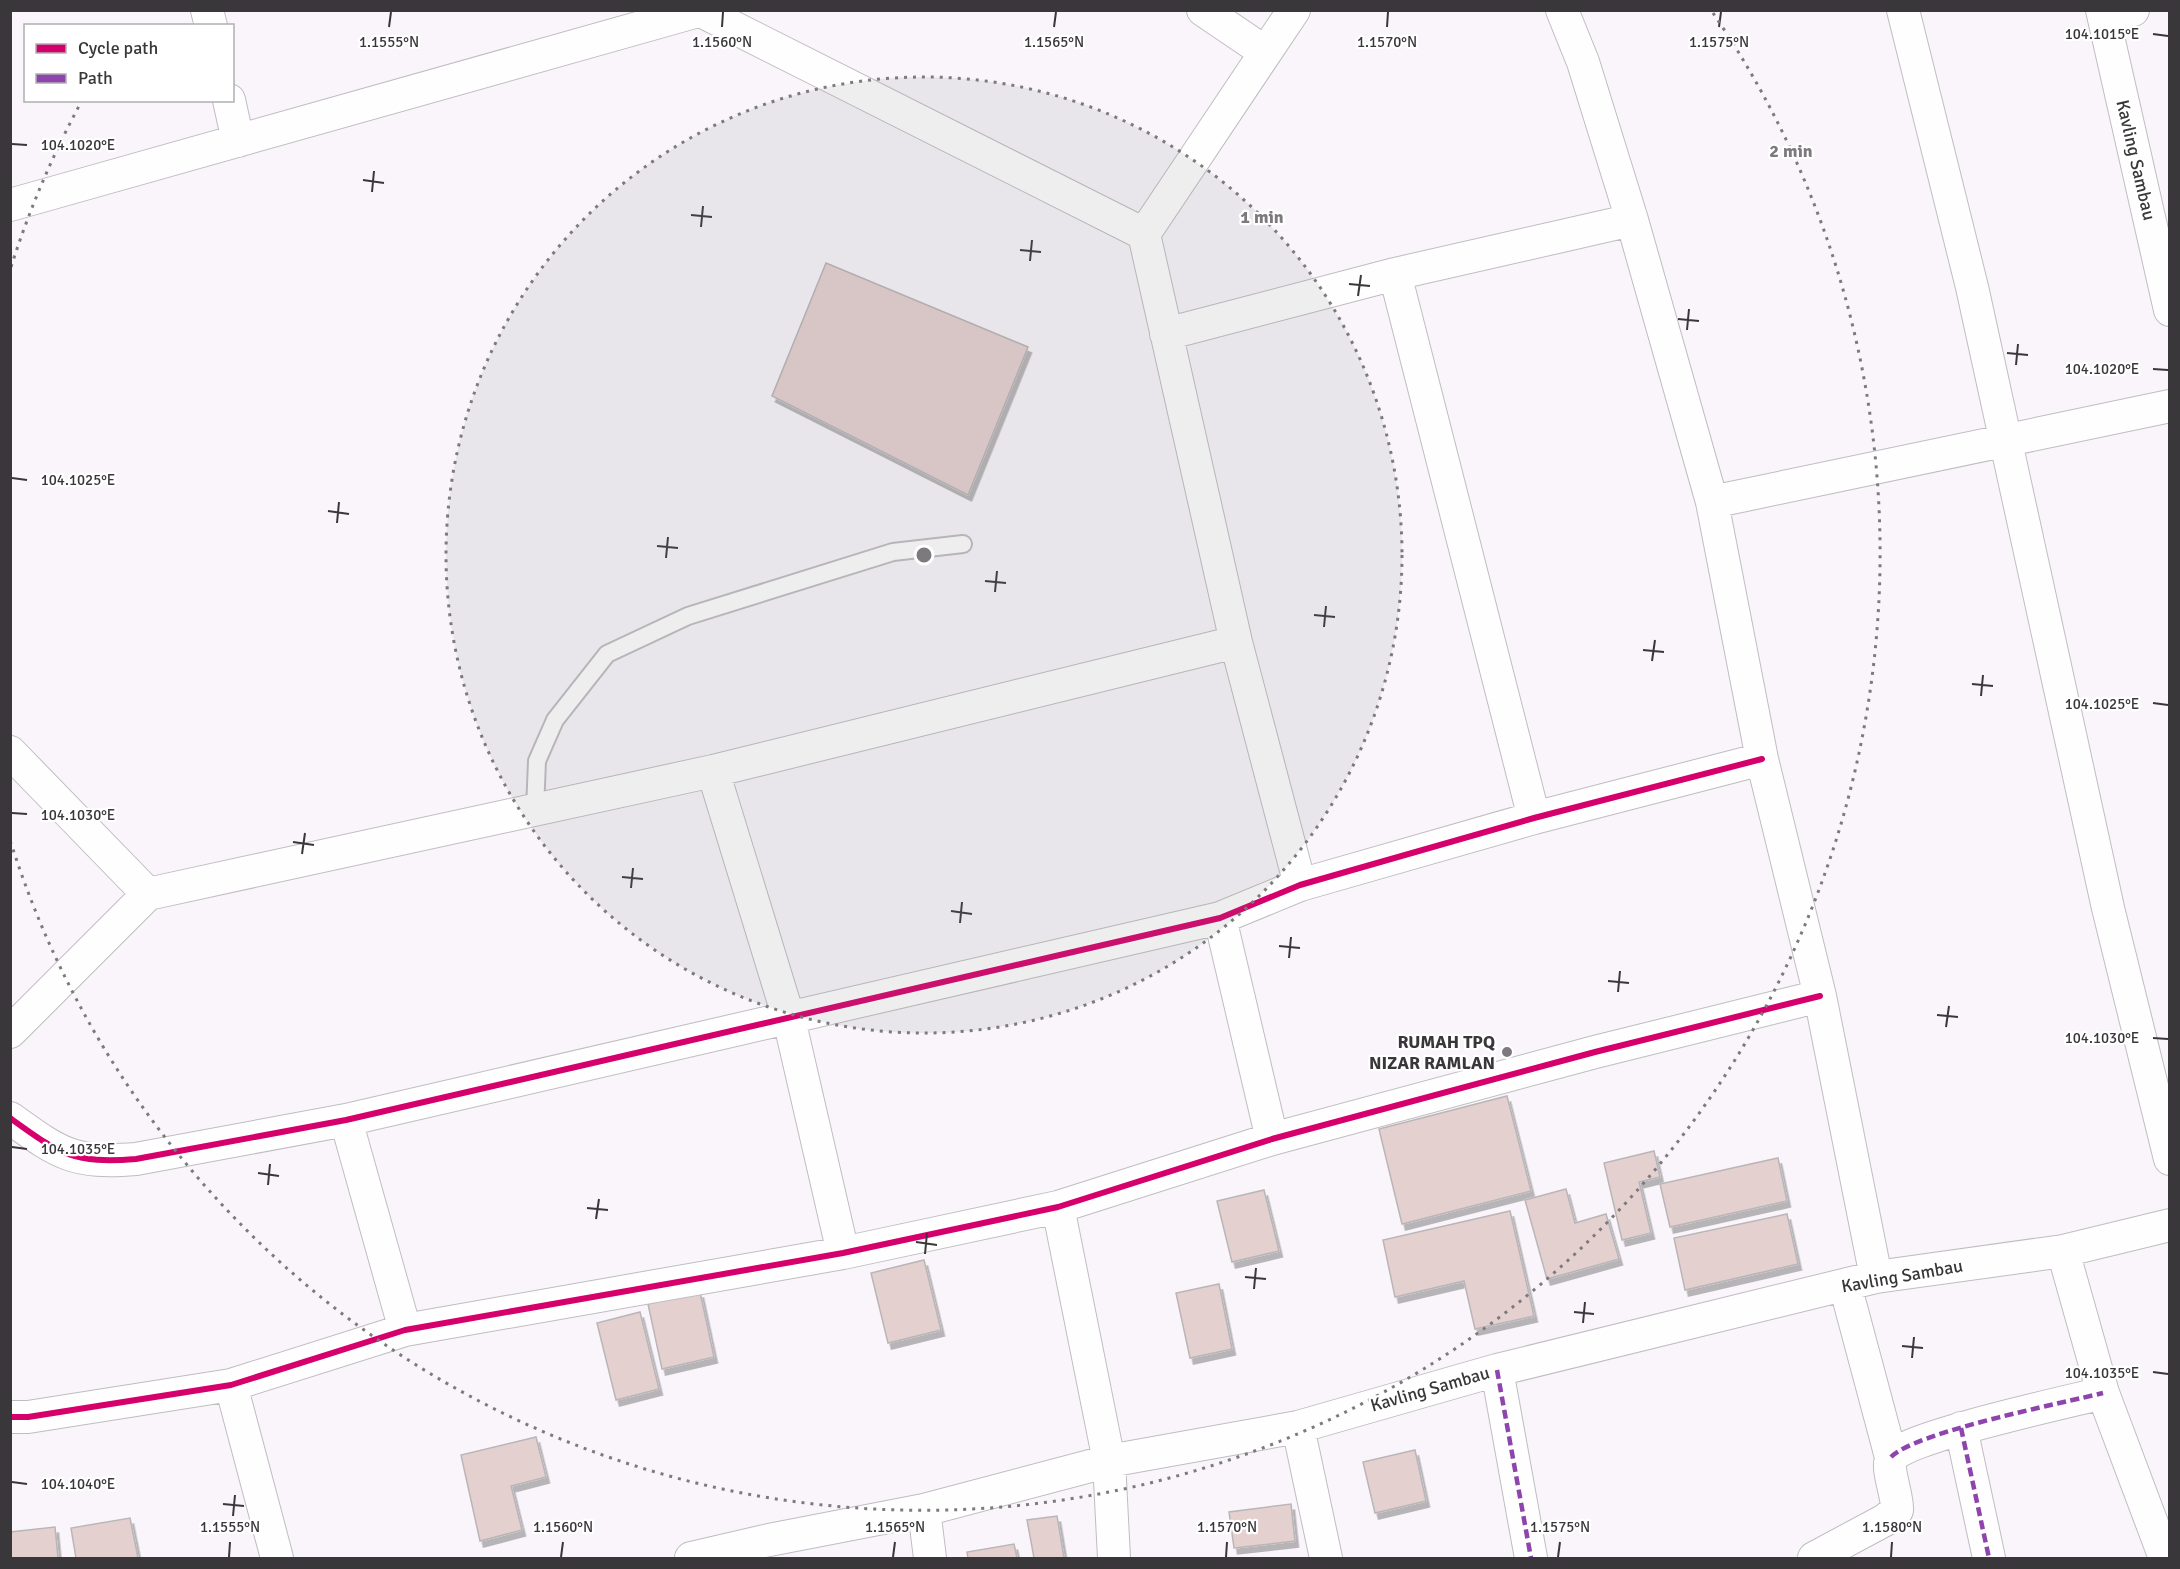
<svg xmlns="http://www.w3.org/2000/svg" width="2180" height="1569" viewBox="0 0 2180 1569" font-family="Signika,sans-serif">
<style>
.building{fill:#e5d0d0;stroke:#bab6b8;stroke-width:1.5;filter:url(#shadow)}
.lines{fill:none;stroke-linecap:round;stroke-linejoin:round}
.lane-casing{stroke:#c0bdc1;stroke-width:20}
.street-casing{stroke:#c0bdc1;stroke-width:34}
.lane{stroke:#fefefe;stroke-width:16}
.street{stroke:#fefefe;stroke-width:32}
.quiet{stroke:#8e44ad;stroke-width:4.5;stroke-dasharray:9 4.5;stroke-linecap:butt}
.cycleway-casing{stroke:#fff;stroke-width:10}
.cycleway{stroke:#d6006c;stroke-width:6}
.ticks{fill:none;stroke:#3a373b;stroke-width:2}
.ring{fill:none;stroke:#7d7a7e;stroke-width:3;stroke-dasharray:3 6}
.poi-dot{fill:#7d7a7e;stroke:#fff;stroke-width:2}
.labels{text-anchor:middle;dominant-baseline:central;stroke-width:4.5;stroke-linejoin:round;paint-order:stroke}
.street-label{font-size:18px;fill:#3a373b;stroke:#fff}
.poi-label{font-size:18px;font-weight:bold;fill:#3a373b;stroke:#fff;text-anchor:end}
.ticks-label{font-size:15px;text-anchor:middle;fill:#3a373b;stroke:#fff;stroke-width:4.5;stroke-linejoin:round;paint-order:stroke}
.centre{fill:#7d7a7e;stroke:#fff;stroke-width:3}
.ring-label{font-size:18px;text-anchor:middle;font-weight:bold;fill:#7d7a7e;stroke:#fff;stroke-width:4.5;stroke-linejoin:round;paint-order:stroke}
</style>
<defs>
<filter id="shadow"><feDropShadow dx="3.5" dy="6" stdDeviation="0" flood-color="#0004"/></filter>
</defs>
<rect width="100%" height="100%" fill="#f9f5fb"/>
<path class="building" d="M826,263L1028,347L968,495L772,396Z
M1507,1096L1531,1191L1402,1224L1379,1129Z
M1654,1151L1660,1177L1639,1182L1651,1233L1622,1240L1604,1163Z
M1778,1158L1787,1201L1670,1227L1660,1184Z
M1566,1189L1575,1223L1606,1214L1619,1259L1547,1279L1525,1200Z
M1264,1190L1279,1251L1232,1262L1217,1201Z
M1510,1211L1534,1316L1475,1329L1464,1281L1395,1297L1383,1240Z
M1787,1214L1798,1264L1685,1290L1674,1238Z
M924,1260L941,1330L888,1343L871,1273Z
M1219,1284L1232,1349L1190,1358L1176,1293Z
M700,1292L714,1357L662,1369L648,1304Z
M640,1312L659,1389L616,1400L597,1323Z
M536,1437L546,1477L511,1486L522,1530L480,1541L461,1455Z
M1415,1450L1426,1501L1375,1513L1363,1462Z
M1291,1504L1295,1541L1234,1548L1229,1512Z
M1057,1516L1064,1558H1034L1027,1520Z
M130,1518L138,1558H76L71,1528Z
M55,1527L58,1558H10V1532Z
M1014,1544L1017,1558H968L967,1552Z"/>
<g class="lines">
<defs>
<path id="lane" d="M535,810L537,761L555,720L607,654L688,616L893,552L963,544"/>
<path id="street" d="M207,10L211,26
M699,10L1144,234
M1203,10L1265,52
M1294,10L1144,234L1236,642L1300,885
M1562,10L1583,62L1632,220L1712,502L1762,759L1820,996L1876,1277
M1903,10L1972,287L2108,908L2170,1159
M2102,10L2170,310
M2104,18L2133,10
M229,100L238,141
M10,205L698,11
M1395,274L1534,818
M1166,334L1395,274L1632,220
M1712,502L2170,406
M10,752L148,894
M713,771L789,1019L843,1253
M1220,918L1272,1139
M10,1032L148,894L713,771L1236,642
M10,1118C60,1154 73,1164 136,1159L346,1120L1220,918L1300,885L1534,818L1762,759
M346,1120L405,1330
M1058,1207L1109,1461L1114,1558
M2063,1251L2103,1393L2165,1558
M1845,1285L1891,1457
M1497,1370L1531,1558
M231,1385L277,1558
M10,1417H28L231,1385L405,1330L843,1253L1058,1207L1272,1139L1595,1052L1820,996
M1298,1427L1326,1558
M1961,1428L1989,1558
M924,1510L930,1558
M691,1558L769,1540L924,1510L1109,1461L1298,1427L1497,1370L1876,1277L2063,1251L2170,1225
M1814,1558L1885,1520L1897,1510C1898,1495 1885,1467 1892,1457C1905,1437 2071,1401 2103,1393"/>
</defs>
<use href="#lane" class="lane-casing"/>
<use href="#street" class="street-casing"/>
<use href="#lane" class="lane"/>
<use href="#street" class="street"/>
<path class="quiet" d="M1497,1370L1531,1558
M1961,1428L1989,1558
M1891,1457C1915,1432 2063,1403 2103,1393"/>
<defs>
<path id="cycleway" d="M10,1118C60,1154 73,1164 136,1159L346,1120L1220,918L1300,885L1534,818L1762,759
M10,1417H28L231,1385L405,1330L843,1253L1058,1207L1272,1139L1595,1052L1820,996"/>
</defs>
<use href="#cycleway" class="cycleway-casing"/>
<use href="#cycleway" class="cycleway"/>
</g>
<path class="ticks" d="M389,27L391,12M722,27L723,12M1054,27L1056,12M1387,27L1388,12M1719,27L1721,12M2153,34L2168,36M12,144L27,145M363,180L384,183M372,192L374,171M691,215L712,217M701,227L703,206M1020,250L1041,252M1030,261L1032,240M1349,284L1370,286M1358,296L1361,275M1678,319L1699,321M1687,330L1689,309M2007,353L2028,355M2016,365L2018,344M2153,369L2168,370M12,478L27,480M328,511L349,514M337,523L339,502M657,546L678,548M666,558L668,537M985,581L1006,583M995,592L997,571M1314,615L1335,617M1324,627L1326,606M1643,650L1664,652M1652,661L1655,640M1972,684L1993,686M1981,696L1983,675M2153,703L2168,705M12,813L27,814M293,842L314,845M302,854L305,833M622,877L643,879M631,888L633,868M951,911L972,914M960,923L962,902M1279,946L1300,948M1289,958L1291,937M1608,981L1629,983M1618,992L1620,971M1937,1015L1958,1017M1946,1027L1949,1006M2153,1038L2168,1039M12,1147L27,1149M258,1173L279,1176M268,1185L270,1164M587,1208L608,1210M596,1219L599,1199M916,1242L937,1245M925,1254L927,1233M1245,1277L1266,1279M1254,1289L1256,1268M1574,1312L1594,1314M1583,1323L1585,1302M1902,1346L1923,1348M1912,1358L1914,1337M2153,1372L2168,1374M12,1482L27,1484M223,1504L244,1506M233,1516L235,1495M229,1557L230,1542M561,1557L563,1542M893,1557L895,1542M1226,1557L1227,1542M1558,1557L1560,1542M1891,1557L1892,1542"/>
<circle cx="924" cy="555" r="478" fill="#7d7a7e" fill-opacity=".12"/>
<g class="ring">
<circle cx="924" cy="555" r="478"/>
<path d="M11 267A957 957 0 0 1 79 106M1713 13A957 957 0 1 1 11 843"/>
</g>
<circle class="poi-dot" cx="1507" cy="1052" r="6"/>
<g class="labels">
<g class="street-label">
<text transform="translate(2136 160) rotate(77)">Kavling Sambau</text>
<text transform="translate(1902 1276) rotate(-10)">Kavling Sambau</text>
<text transform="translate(1430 1389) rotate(-16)">Kavling Sambau</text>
</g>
<g class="poi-label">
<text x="1495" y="1042">RUMAH TPQ<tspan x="1495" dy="21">NIZAR RAMLAN</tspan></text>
</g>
</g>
<g class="ticks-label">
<text x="2102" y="39">104.1015°E</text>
<text x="389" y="47">1.1555°N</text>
<text x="722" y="47">1.1560°N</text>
<text x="1054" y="47">1.1565°N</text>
<text x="1387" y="47">1.1570°N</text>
<text x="1719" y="47">1.1575°N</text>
<text x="78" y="150">104.1020°E</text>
<text x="2102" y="374">104.1020°E</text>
<text x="78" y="485">104.1025°E</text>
<text x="2102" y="709">104.1025°E</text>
<text x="78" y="820">104.1030°E</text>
<text x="2102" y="1043">104.1030°E</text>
<text x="78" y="1154">104.1035°E</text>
<text x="2102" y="1378">104.1035°E</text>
<text x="78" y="1489">104.1040°E</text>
<text x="230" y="1532">1.1555°N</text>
<text x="563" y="1532">1.1560°N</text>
<text x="895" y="1532">1.1565°N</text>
<text x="1227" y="1532">1.1570°N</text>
<text x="1560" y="1532">1.1575°N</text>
<text x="1892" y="1532">1.1580°N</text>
</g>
<circle cx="924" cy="555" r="9" class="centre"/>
<g class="ring-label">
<text x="1791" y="157">2 min</text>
<text x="1262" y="223">1 min</text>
</g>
<rect width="2180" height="1569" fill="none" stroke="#3a373b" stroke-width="24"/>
<rect x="24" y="24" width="210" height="78" fill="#ffffff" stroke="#b0afb1" stroke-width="1.5"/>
<rect x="36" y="44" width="30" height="9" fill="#d6006c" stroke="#b0afb1" stroke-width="1.5"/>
<text x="78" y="54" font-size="18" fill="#3a373b">Cycle path</text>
<rect x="36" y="74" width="30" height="9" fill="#8e44ad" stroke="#b0afb1" stroke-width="1.5"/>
<text x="78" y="84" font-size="18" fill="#3a373b">Path</text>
</svg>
